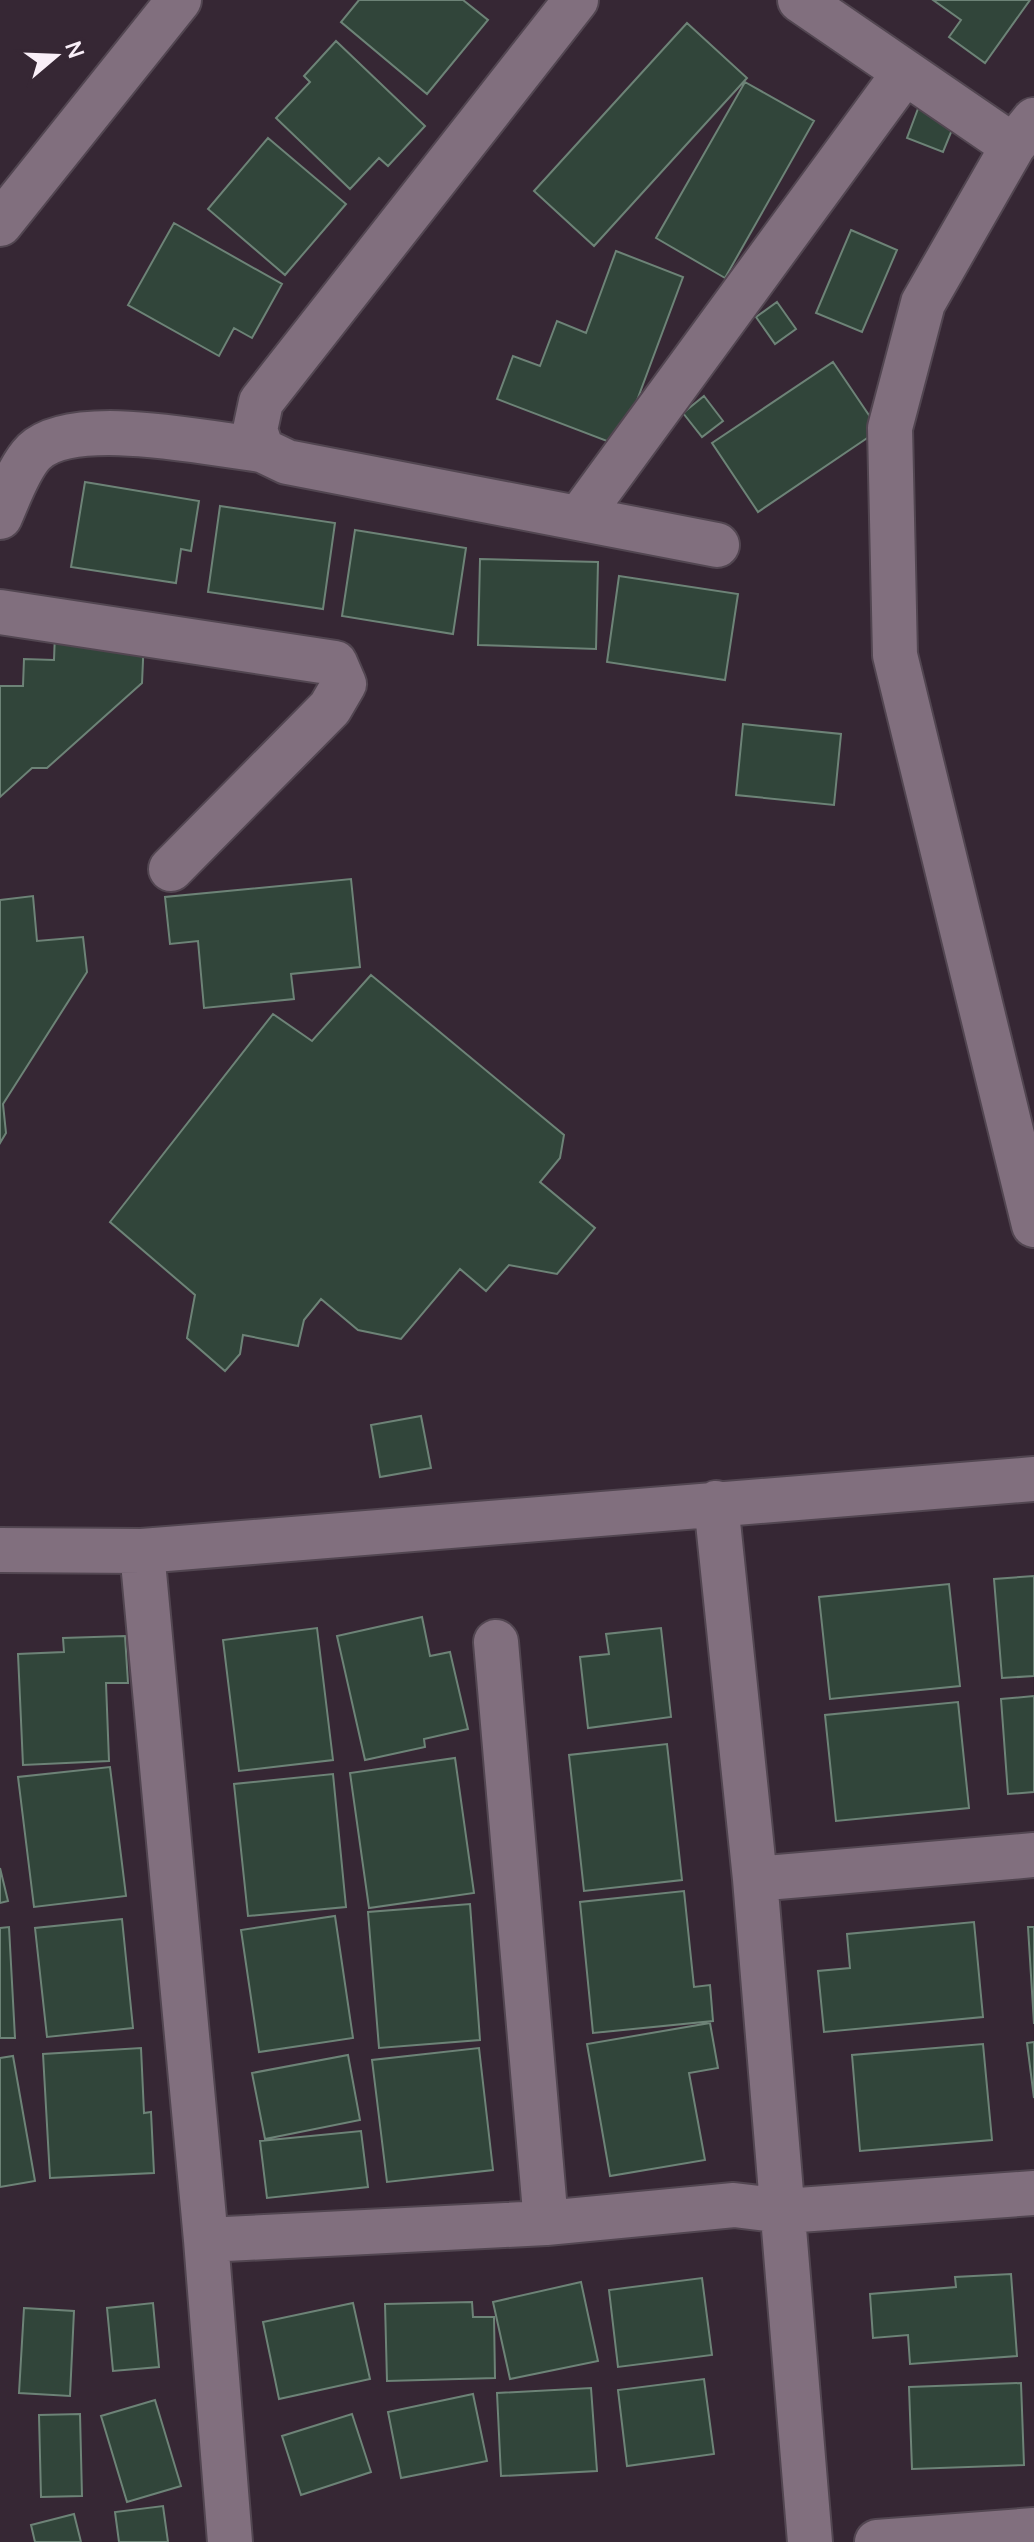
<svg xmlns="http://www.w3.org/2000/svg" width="1034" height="2542" viewBox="0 0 1034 2542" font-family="Manrope,sans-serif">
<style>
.building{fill:#31453a;stroke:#6d8377;stroke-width:2}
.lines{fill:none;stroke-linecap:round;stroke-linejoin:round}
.minor-casing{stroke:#524651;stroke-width:48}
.minor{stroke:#816f7e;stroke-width:44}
</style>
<rect width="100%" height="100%" fill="#362734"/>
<path class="building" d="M359,0H463L488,20L427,94L341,22Z
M933,0H1030L985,63L949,37L961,20Z
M687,23L747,78L594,246L534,191Z
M336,41L425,126L388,166L379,158L350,189L276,118L310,82L304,76Z
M745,82L814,121L725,278L656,238Z
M919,106L956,120L943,152L907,138Z
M268,138L346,204L285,275L208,209Z
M174,223L282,284L252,338L234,328L219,356L128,305Z
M851,230L897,250L862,332L816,313Z
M616,251L683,277L620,446L497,399L513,356L540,366L557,321L586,333Z
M777,302L796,329L775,344L756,317Z
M833,362L879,430L758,512L712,443Z
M704,396L723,421L702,437L683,413Z
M85,482L199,501L191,551L181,549L176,583L71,567Z
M220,506L335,523L323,609L208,592Z
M355,530L466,548L453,634L342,616Z
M480,559L598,562L596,649L478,645Z
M619,576L738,594L725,680L607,662Z
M55,633L144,638L142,683L47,768H32L0,797V686H23L24,659L54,660Z
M743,724L841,734L834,805L736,795Z
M351,879L360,967L291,974L294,999L204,1008L198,941L170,944L165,897Z
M33,896L37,941L83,937L87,972L3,1104L6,1133L0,1143V900Z
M371,975L564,1135L560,1158L540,1182L595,1228L557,1274L509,1265L486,1291L460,1269L401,1339L358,1330L321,1299L304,1320L298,1346L243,1335L240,1354L225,1371L187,1338L195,1295L110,1222L273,1014L312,1041Z
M421,1416L431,1468L380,1477L371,1425Z
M1034,1576V1676L1002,1678L994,1579Z
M949,1584L960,1686L830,1699L819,1597Z
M422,1617L430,1656L450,1652L468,1729L424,1739L425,1747L365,1760L337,1636Z
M317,1628L333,1760L239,1771L223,1640Z
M661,1628L671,1717L588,1728L580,1657L609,1654L606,1634Z
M125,1636L128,1683H106L109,1761L23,1765L18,1654L64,1652L63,1638Z
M1034,1696V1792L1008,1794L1001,1699Z
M958,1702L969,1808L836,1821L825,1715Z
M667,1744L682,1880L584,1891L569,1755Z
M455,1758L474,1893L369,1908L350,1773Z
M110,1767L126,1896L34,1907L18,1777Z
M333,1774L346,1907L248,1916L234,1784Z
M0,1868L8,1901L0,1903Z
M684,1891L694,1987L710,1985L713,2021L593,2033L580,1902Z
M470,1904L480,2040L379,2048L368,1912Z
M335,1916L353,2038L259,2052L241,1930Z
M122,1919L133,2028L47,2037L35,1928Z
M974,1922L983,2017L824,2032L818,1971L850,1968L847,1934Z
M9,1927L15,2038H0V1928Z
M1028,1927H1034V2024Z
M710,2023L718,2068L689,2073L705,2160L610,2176L587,2044Z
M1034,2042V2098L1027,2043Z
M983,2044L992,2140L860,2151L852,2055Z
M141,2048L144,2113L151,2112L154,2173L50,2178L43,2054Z
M479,2048L493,2170L387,2182L372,2060Z
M348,2055L360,2120L265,2139L252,2073Z
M13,2056L35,2181L0,2187V2058Z
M361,2131L368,2187L267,2198L260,2141Z
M1011,2274L1017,2356L910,2364L908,2335L873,2338L870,2294L956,2287L955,2277Z
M702,2278L712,2355L618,2367L609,2290Z
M581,2282L598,2361L510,2379L493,2302Z
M472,2302L473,2317H494L495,2378L387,2381L385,2304Z
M153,2303L159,2367L113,2371L107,2308Z
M353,2303L370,2379L279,2399L263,2322Z
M24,2308L74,2311L70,2396L19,2393Z
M704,2379L714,2454L627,2466L618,2390Z
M1021,2383L1024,2465L912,2469L909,2387Z
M591,2388L597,2471L501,2476L497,2393Z
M473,2394L487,2461L401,2478L388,2412Z
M155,2400L181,2486L127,2502L101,2416Z
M80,2414L82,2496L41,2497L39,2415Z
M352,2414L371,2472L301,2495L282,2436Z
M163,2506L168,2542H119L115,2512Z
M74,2514L81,2542H35L31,2525Z"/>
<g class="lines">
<defs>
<path id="minor" d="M576,0L261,402L255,430L262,450L287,462L717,545
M800,0L1013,146
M1034,120L1013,146L923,303L890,428L895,655L1034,1225
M0,224L179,0
M0,517C9,497 19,467 34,452C74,414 209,444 262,450
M579,518L905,72
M0,612L335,663L344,684L330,708L171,869
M716,1503L755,1879L810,2542
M0,1550L142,1551L1034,1479
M142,1551L206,2240L230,2542
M496,1642L546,2223
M755,1879L1034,1855
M206,2240L546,2223L734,2205L785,2211L1034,2193
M877,2542L1034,2530"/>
</defs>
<use href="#minor" class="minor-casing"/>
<use href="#minor" class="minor"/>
</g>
<g transform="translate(56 56) rotate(71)" stroke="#362734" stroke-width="6" paint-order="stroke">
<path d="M0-6L14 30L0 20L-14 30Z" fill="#f9eff8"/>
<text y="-12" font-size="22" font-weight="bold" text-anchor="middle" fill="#f9eff8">N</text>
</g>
</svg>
